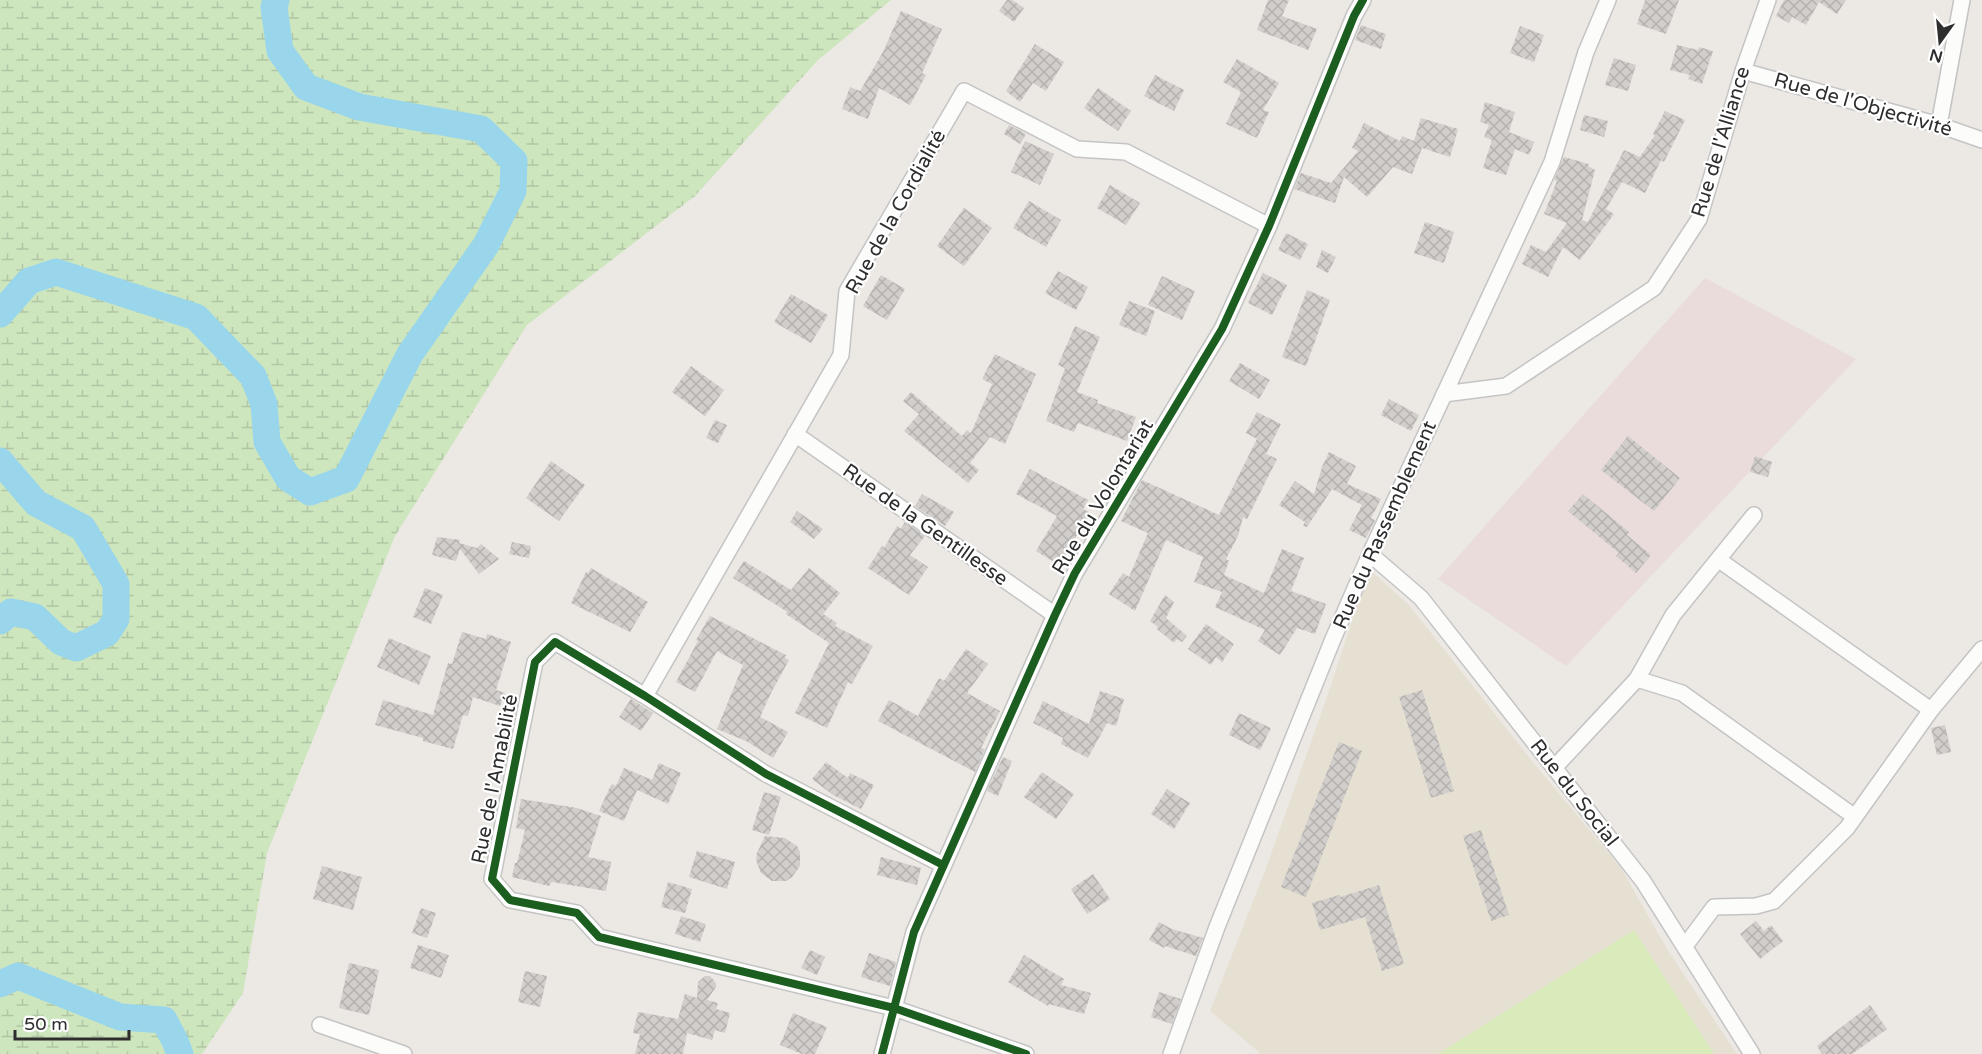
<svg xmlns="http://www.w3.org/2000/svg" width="1982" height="1054" viewBox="0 0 1982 1054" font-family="'Varela Round',sans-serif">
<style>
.education{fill:#e6e0d3}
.medical{fill:#e9dcdb}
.wetland{fill:url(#wetland-marsh)}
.pitch{fill:#d9eabb}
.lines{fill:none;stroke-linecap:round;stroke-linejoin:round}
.river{stroke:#99d6ec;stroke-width:27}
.building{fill:url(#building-cross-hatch)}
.street-casing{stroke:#c5c4c5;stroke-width:18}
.street{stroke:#fcfcfb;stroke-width:15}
.cycleway-casing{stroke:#fff;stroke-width:11}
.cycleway{stroke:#1b5e20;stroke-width:8}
.labels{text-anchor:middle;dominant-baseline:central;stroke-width:4.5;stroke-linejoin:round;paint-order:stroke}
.street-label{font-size:20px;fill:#2e2e2e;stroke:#fff}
</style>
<defs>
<pattern id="wetland-marsh" width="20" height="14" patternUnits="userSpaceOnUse" patternTransform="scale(1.5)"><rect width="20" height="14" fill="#cee6be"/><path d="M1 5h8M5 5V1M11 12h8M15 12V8" fill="none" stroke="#b1c6a4"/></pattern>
<pattern id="building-cross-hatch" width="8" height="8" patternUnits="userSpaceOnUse" patternTransform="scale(1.5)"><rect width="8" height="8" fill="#d1cecb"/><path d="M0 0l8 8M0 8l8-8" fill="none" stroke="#b4b1af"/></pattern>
</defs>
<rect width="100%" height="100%" fill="#ece8e4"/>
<path class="education" d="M1369,569L1409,605L1528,756L1621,868L1667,949L1737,1054H1261L1210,1011L1266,868L1327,697Z"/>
<path class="medical" d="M1705,278L1856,359L1566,666L1438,579Z"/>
<path class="wetland" d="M0,0H891L818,60L695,196L527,325L395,536L267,853L243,993L202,1054H0Z"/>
<path class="pitch" d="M1634,930L1714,1054H1438Z"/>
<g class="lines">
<path class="river" d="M0,314L29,281L56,272L196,317L253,376L264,404L267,442L288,478L310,492L346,479L410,354L486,245L513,191L514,161L481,129L359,107L306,87L280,51L274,7L276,0
M0,461L36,503L83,528L116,584V619L107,633L76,648L61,642L35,617L11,612L0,621
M0,984L18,976L120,1017L164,1020L175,1041L180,1054"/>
</g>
<path class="building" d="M1007,0H1012L1024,8L1014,22L999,11Z
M1268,0H1289L1282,16L1317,29L1308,50L1257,30Z
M1645,0H1679L1666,34L1637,24Z
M1784,0H1846L1837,14L1819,2L1806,25L1792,17L1789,23L1776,16Z
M901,11L942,29L922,73L926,75L910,105L879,88L868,119L842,109L850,87L860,91L883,52Z
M1361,25L1386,34L1381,49L1355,40Z
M1520,26L1544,35L1534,62L1510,53Z
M1035,44L1064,62L1046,91L1033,83L1020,102L1006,91Z
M1677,45L1698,50L1699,47L1713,51L1702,84L1688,79L1690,75L1670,70Z
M1614,58L1636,65L1628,91L1605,85Z
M1237,59L1279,83L1263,110L1269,112L1257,138L1226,124L1241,92L1223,82Z
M1155,75L1184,90L1174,111L1144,96Z
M1098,88L1131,111L1118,131L1084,108Z
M1485,102L1515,112L1509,132L1534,142L1529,155L1515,149L1506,175L1483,168L1492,140L1484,137L1489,125L1480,122Z
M1665,111L1685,120L1664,162L1661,160L1645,193L1622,182L1606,209L1614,214L1580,260L1563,247L1548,277L1522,264L1531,245L1546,252L1567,223L1544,214L1557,181L1554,180L1564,157L1589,164L1588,166L1595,170L1582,220L1588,222L1624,150L1640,157L1655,135L1653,134Z
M1584,115L1608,121L1604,137L1580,130Z
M1421,118L1458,129L1450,157L1422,148L1412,174L1393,167L1367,197L1344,177L1335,203L1294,189L1301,173L1331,183L1358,151L1352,148L1364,123L1400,141L1402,136L1414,141Z
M1009,125L1026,134L1020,144L1004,134Z
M1025,141L1054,154L1040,185L1011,172Z
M1110,185L1140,203L1126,225L1097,208Z
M1029,201L1061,220L1046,247L1013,228Z
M964,208L992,228L964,266L937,246Z
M1425,222L1454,232L1444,263L1414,253Z
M1286,233L1308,244L1300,260L1278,250Z
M1322,250L1336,257L1328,273L1316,267Z
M1058,271L1088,287L1076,310L1045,293Z
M1263,273L1287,285L1272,315L1248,303Z
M881,275L905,289L887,320L863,306Z
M1162,276L1195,291L1182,320L1148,305Z
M1307,290L1330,300L1306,366L1282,357Z
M791,294L828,315L811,343L774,322Z
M1129,301L1155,311L1146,336L1119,325Z
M1075,326L1100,337L1077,392L1098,400L1097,403L1136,417L1127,441L1078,423L1074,432L1046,421L1065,368L1058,365Z
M995,354L1036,374L1005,444L990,437L970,463L979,470L968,483L904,431L919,414L903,401L911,392L962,436L967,430L971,433L992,384L982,379Z
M1240,363L1270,380L1259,399L1229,381Z
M691,366L724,390L705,416L672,392Z
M1389,399L1419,415L1411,431L1381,415Z
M1257,412L1281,424L1266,454L1277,459L1247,519L1243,517L1238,536L1226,559L1229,561L1224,575L1264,593L1282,549L1304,558L1291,591L1326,604L1315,634L1297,628L1280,655L1258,641L1265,630L1215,607L1222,592L1194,582L1203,557L1166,540L1135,611L1109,594L1123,573L1129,577L1148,533L1121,521L1142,480L1219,515L1257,439L1246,433Z
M715,420L727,425L718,443L706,438Z
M1628,436L1680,478L1654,511L1601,470Z
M1329,452L1356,466L1347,484L1381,499L1371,518L1375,520L1366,538L1349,530L1362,505L1332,489L1307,527L1303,526L1305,522L1279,505L1295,481L1314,494L1322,467Z
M1755,456L1772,462L1768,477L1750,472Z
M551,461L585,485L559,521L526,498Z
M1030,469L1088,500L1083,509L1090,513L1059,565L1036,551L1057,516L1016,494Z
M922,494L954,512L945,526L915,506Z
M1583,494L1629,532L1627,535L1651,555L1636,573L1616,556L1619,553L1568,511Z
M797,511L823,529L814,539L790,522Z
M905,522L925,536L910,555L928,567L909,595L868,568L882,546L884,548L897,526L901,529Z
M437,537L460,540L459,543L477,548L481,544L499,559L479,574L460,549L456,561L432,555Z
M512,542L531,546L529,558L509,554Z
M744,561L791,590L809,568L840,593L823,614L837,623L835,626L873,646L852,684L848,682L827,728L795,713L829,643L786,614L787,612L783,609L733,578Z
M591,568L648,602L630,632L571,603L586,572L588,573Z
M425,588L443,595L431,624L413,617Z
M1165,595L1174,602L1166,618L1187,636L1182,642L1177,639L1174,643L1157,629L1158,627L1150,621Z
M710,616L786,655L785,658L789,660L771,693L760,717L788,732L773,758L746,741L717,729L743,665L717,651L695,692L676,682L698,641L696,640Z
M1206,624L1234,644L1222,662L1216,657L1211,665L1188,649Z
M462,632L486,639L487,634L511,642L496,690L505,693L500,706L473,697L468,716L463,715L453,749L423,741V738L375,725L383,700L433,715L448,663L452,664Z
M389,638L431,656L419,685L377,667Z
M966,649L988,664L967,693L1000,711L981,748L985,749L975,772L878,721L889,700L918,716L939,678L944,681Z
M1422,690L1454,791L1431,798L1399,697Z
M1100,691L1124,699L1116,726L1107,723L1088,758L1061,744L1063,738L1033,723L1043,701L1089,724Z
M631,699L653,713L641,731L619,717Z
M1239,713L1271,728L1260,750L1229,735Z
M1945,725L1951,752L1937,755L1931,728Z
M1339,742L1362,751L1306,897L1281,887Z
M1003,757L1012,761L998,796L987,791Z
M826,762L848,778L850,773L874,785L861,809L833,795L812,779Z
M659,763L681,773L668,804L637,790L624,821L599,811L610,787L612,784L616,786L624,768L652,780Z
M1042,772L1074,794L1056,819L1024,797Z
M1167,789L1190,803L1174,829L1151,814Z
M764,792L781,797L769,835L752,830Z
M521,799L577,808L601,816L588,857L611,862L606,891L552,882L549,886L512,877L515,863H517L525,830L516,828Z
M1481,830L1509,915L1491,921L1463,836Z
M765,836L785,838L797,846L800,852V866L792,877L786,881H772L761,873L756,860L757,853Z
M697,851L735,862L727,889L689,877Z
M881,857L921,868L917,885L877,875Z
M322,866L362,877L353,910L313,899Z
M1093,874L1110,899L1087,914L1071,889Z
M668,882L692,889L685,913L661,907Z
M1379,885L1404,964L1382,971L1365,917L1320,930L1312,903L1339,895L1340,897Z
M421,908L436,913L427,938L412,933Z
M681,916L706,924L700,942L675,934Z
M1756,921L1764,931L1771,925L1783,941L1760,959L1740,934Z
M1159,922L1172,929L1203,938L1196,956L1165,946L1164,948L1149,940Z
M418,945L449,955L441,978L410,968Z
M810,950L825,957L817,975L801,968Z
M869,953L896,962L890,986L861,977Z
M1024,955L1064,979L1061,985L1091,993L1084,1014L1049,1004L1048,1006L1008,982Z
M349,963L379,970L369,1015L339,1008Z
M525,971L547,976L540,1007L518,1002Z
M705,976H710L716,983V987L707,1000L718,1003L716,1009L730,1013L725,1033L715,1030L712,1040L687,1033L683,1054H635L640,1034L633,1033L638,1012L678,1019L685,994L697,998L698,982Z
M1159,992L1181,999L1172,1024L1151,1017Z
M1870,1005L1887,1029L1852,1054H1822L1817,1046Z
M793,1013L827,1027L815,1054H802L780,1045Z"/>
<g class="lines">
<defs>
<path id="street" d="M1743,71L1939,125L1982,140
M1939,125L1962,0
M1444,394L1506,386L1654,288L1699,219L1743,71L1768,0
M795,434L1055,615
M1370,554L1421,598L1643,881L1752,1054
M1719,560L1931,710
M1637,679L1673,615L1754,515
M645,696L841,355L847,291L964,91L1077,149L1126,152L1269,226
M1554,768L1637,679L1682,693L1855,817
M943,865L766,774L645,696L555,642L535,662L492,879L510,900L577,913L599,937L894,1008L1026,1054
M1685,946L1714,907L1756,906L1774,901L1847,828L1931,710L1982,649
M320,1025L404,1054
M882,1054L914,932L1055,615L1075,573L1222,329L1269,226L1354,16L1363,0
M1171,1054L1217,927L1333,639L1370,554L1552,162L1586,52L1608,0"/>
</defs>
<use href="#street" class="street-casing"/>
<use href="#street" class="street"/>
<defs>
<path id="cycleway" d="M943,865L766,774L645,696L555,642L535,662L492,879L510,900L577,913L599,937L894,1008L1026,1054
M882,1054L914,932L1055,615L1075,573L1222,329L1269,226L1354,16L1363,0"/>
</defs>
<use href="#cycleway" class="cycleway-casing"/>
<use href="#cycleway" class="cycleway"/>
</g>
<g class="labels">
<g class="street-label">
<text transform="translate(1863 105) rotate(16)">Rue de l'Objectivité</text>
<text transform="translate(1721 142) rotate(-73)">Rue de l'Alliance</text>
<text transform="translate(896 212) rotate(-61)">Rue de la Cordialité</text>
<text transform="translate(1103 497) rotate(-59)">Rue du Volontariat</text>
<text transform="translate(925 525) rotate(35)">Rue de la Gentillesse</text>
<text transform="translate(1385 525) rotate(-66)">Rue du Rassemblement</text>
<text transform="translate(495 779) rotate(-79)">Rue de l'Amabilité</text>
<text transform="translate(1574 793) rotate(52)">Rue du Social</text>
</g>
</g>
<g transform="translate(1940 42) rotate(195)" stroke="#ffffff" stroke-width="4.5" paint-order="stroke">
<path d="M0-4.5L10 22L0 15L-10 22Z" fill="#2e2e2e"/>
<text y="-9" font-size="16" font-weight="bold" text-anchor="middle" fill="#2e2e2e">N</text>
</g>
<path d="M15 1030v9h114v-9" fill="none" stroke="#2e2e2e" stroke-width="3"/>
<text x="24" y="1030" font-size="18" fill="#2e2e2e" stroke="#ffffff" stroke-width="4.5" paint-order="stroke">50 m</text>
</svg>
